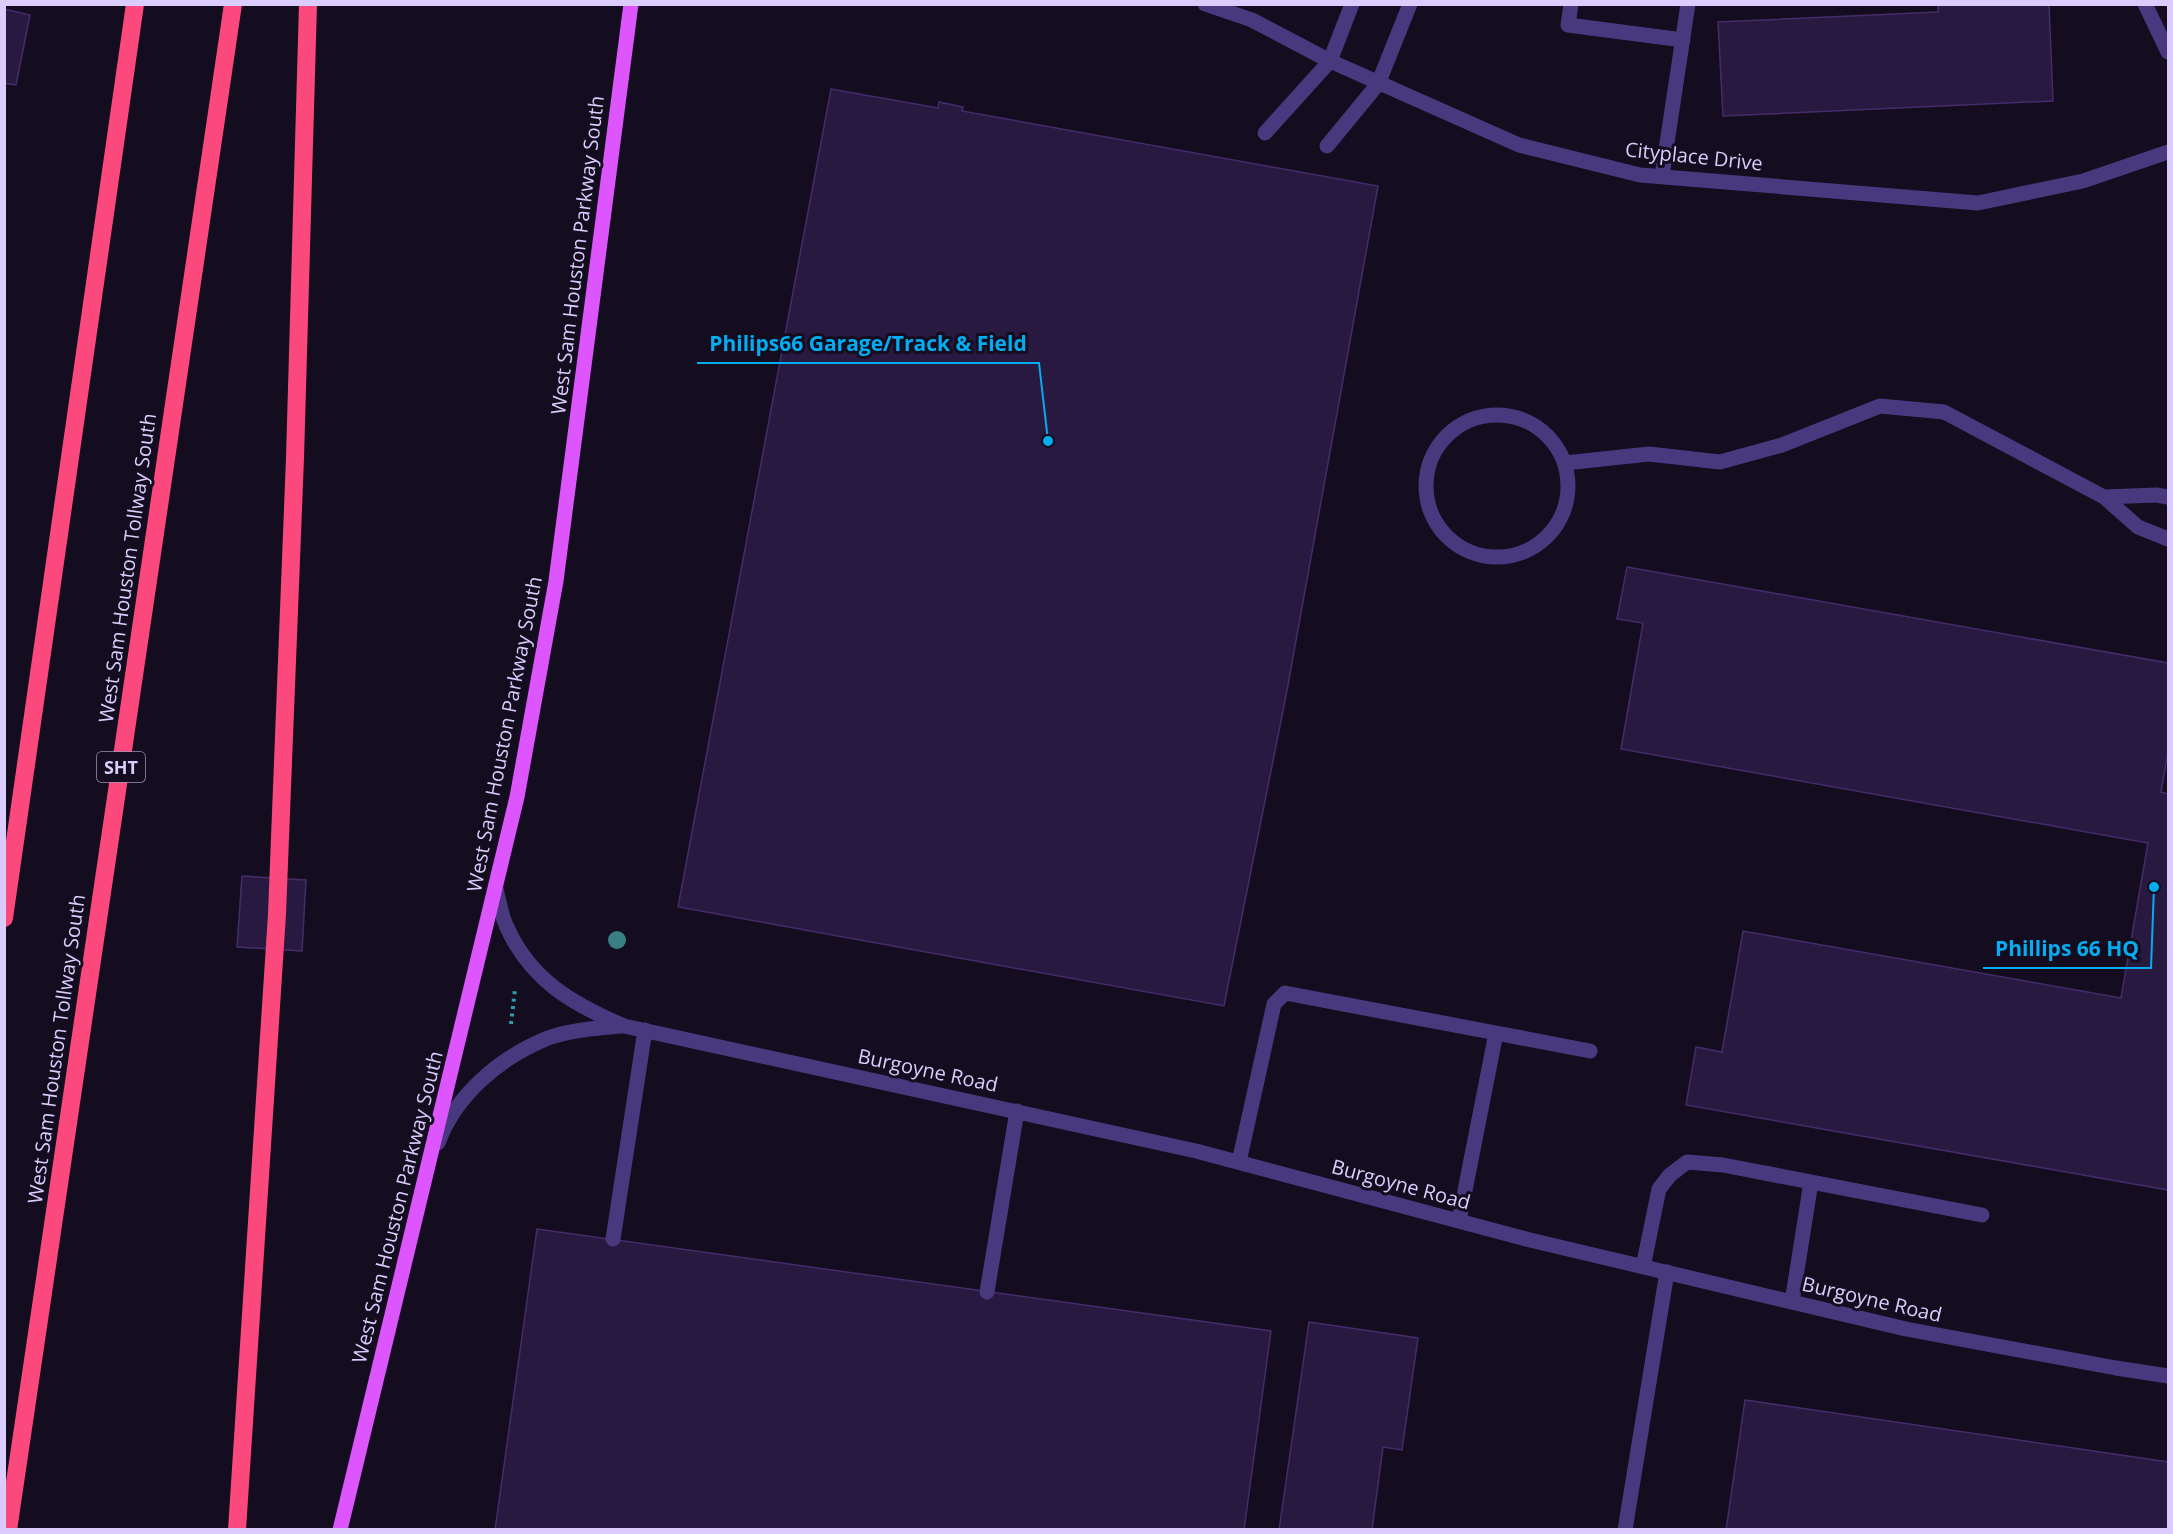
<svg xmlns="http://www.w3.org/2000/svg" width="2173" height="1534" viewBox="0 0 2173 1534" font-family="'Open Sans',sans-serif">
<style>
.building{fill:#281940;stroke:#442c6b;stroke-width:1.5}
.lines{fill:none;stroke-linecap:round;stroke-linejoin:round}
.path{stroke:#2f9eae;stroke-width:4;stroke-dasharray:3 4.5;stroke-linecap:butt}
.minor{stroke:#48387d;stroke-width:15}
.major{stroke:#dd55fc;stroke-width:15}
.highway{stroke:#fc497d;stroke-width:18}
.tree{fill:#3a7f83}
.labels{text-anchor:middle;dominant-baseline:central;stroke-width:6;stroke-linejoin:round;paint-order:stroke}
.shield{fill:#130d1f;stroke:#9f93bb;stroke-width:1.5}
.shield-label{font-size:18px;font-weight:bold;fill:#dbccfe}
.street-label{font-size:20px;fill:#dbccfe;stroke:#130d1f}
.leader{fill:none;stroke:#04acf1;stroke-width:2}
.callout-dot{fill:#04acf1;stroke:#130d1f;stroke-width:2}
.callout-label{font-size:21px;text-anchor:middle;font-weight:bold;fill:#04acf1;stroke:#130d1f;stroke-width:6;stroke-linejoin:round;paint-order:stroke}
</style>
<rect width="100%" height="100%" fill="#130d1f"/>
<path class="building" d="M1938,4H2049L2053,101L1723,116L1718,22L1938,12Z
M4,9L30,15L16,85L4,83Z
M831,89L938,108L939,102L963,107L962,111L1378,186L1286,696L1224,1006L678,907Z
M1627,567L2168,663V752L2161,792L2168,794V1190L1686,1105L1696,1047L1722,1052L1743,931L2121,998L2148,843L1621,749L1643,623L1617,619Z
M242,876L306,880L302,951L237,947Z
M537,1229L1271,1331L1244,1530H495Z
M1309,1322L1418,1338L1402,1450L1383,1447L1372,1530H1279Z
M1745,1400L2168,1462V1530H1726Z"/>
<g class="lines">
<path class="path" d="M511,1024L515,989"/>
<path class="minor" d="M1205,4L1252,20L1330,61L1519,145L1640,175L1978,203L2083,181L2168,152
M1571,4L1568,25L1683,40
M2145,4L2168,52
M1265,133L1330,61L1352,4
M1327,146L1378,84L1410,4
M1662,176L1688,4
M1426 486a71 71 0 1 1 142 0a71 71 0 1 1-142 0Z
M1565,463L1649,454L1720,462L1782,445L1880,406L1944,412L2104,497
M2168,497L2156,495L2104,497L2138,527L2168,539
M496,889C499,901 501,914 506,925C529,979 572,1004 624,1026L1196,1151L1530,1240L1906,1329L2116,1368L2168,1376
M1496,1033L1590,1051
M438,1143C456,1094 501,1057 548,1038C571,1030 598,1028 621,1026
M1239,1162L1274,1004L1285,993L1496,1033L1459,1221
M613,1239L645,1030
M1643,1267L1659,1189L1670,1175L1687,1162L1723,1165L1982,1215
M987,1292L1017,1111
M1792,1302L1811,1182
M1625,1530L1667,1272"/>
<path class="major" d="M340,1530L517,797L556,581L631,4"/>
<path class="highway" d="M4,918L135,4
M8,1530L233,4
M237,1530L277,914L295,458L308,4"/>
</g>
<circle class="tree" cx="617" cy="940" r="9"/>
<g class="labels">
<rect class="shield" x="97" y="752" width="48" height="30" rx="4.5"/>
<g class="shield-label">
<text x="121" y="767">SHT</text>
</g>
<g class="street-label">
<text transform="translate(1694 156) rotate(6)">Cityplace Drive</text>
<text transform="translate(577 255) rotate(-83)">West Sam Houston Parkway South</text>
<text transform="translate(127 568) rotate(-82)">West Sam Houston Tollway South</text>
<text transform="translate(504 734) rotate(-79)">West Sam Houston Parkway South</text>
<text transform="translate(56 1049) rotate(-82)">West Sam Houston Tollway South</text>
<text transform="translate(928 1070) rotate(12)">Burgoyne Road</text>
<text transform="translate(1401 1184) rotate(15)">Burgoyne Road</text>
<text transform="translate(397 1207) rotate(-76)">West Sam Houston Parkway South</text>
<text transform="translate(1872 1299) rotate(13)">Burgoyne Road</text>
</g>
</g>
<path class="leader" d="M1048 441L1039 363H697M2154 887L2151 968H1983"/>
<g class="callout-dot">
<circle cx="1048" cy="441" r="6"/>
<circle cx="2154" cy="887" r="6"/>
</g>
<g class="callout-label">
<text x="868" y="351">Philips66 Garage/Track &amp; Field</text>
<text x="2067" y="956">Phillips 66 HQ</text>
</g>
<rect width="2173" height="1534" fill="none" stroke="#dbccfe" stroke-width="12"/>
</svg>
